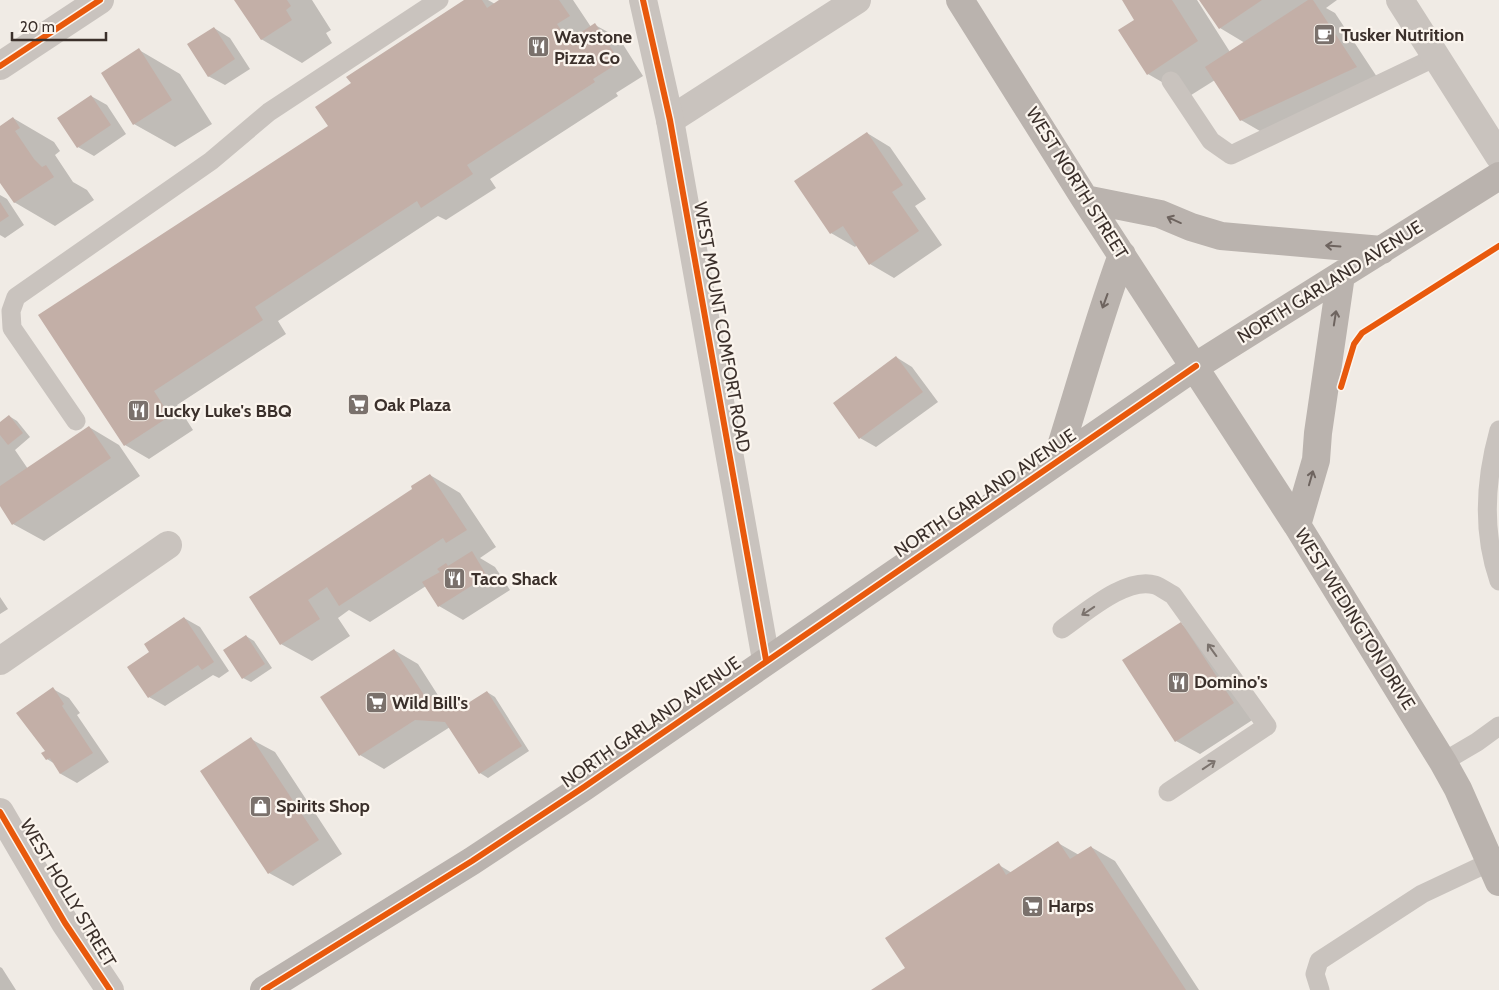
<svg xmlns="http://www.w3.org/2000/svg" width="1499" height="990" font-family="Cabin,sans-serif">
	<rect width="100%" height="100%" fill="#f0ebe5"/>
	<!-- shadow -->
	<path fill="#0003" d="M236 0H312L331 30 326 33 332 43 302 63 261 39Z
		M466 0H488L495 4 500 0H573L591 27 595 25 619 38 643 76 616 93 618 96 490 179 496 188 446 220 438 216 278 321 286 334 177 405 193 430 149 459 125 445 40 316 330 126 353 84Z
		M1123 0H1197L1230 52 1245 43 1220 28 1201 0H1337L1326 8 1335 13 1379 80 1265 134 1241 120 1215 80 1188 97 1148 74 1136 20Z
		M214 28 230 38 250 69 225 85 208 76Z
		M139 50 180 74 212 124 175 147 134 124Z
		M91 96 107 105 126 134 94 156 78 147Z
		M13 118 54 142 60 151 55 155 73 182 87 190 94 200 55 226 14 202 0 181V127Z
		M867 133 890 147 926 199 915 206 942 245 894 278 870 264 857 245 855 247 831 233Z
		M0 195 7 199 24 225 5 238 0 235Z
		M896 357 912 367 938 402 876 447 860 438Z
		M9 416 17 421 30 437 15 450 28 469 89 427 119 445 140 476 44 541 13 524 0 504V424Z
		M430 475 460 493 496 547 480 558 495 567 510 590 463 620 439 606 426 586 370 622 349 610 338 618 350 636 312 661 281 644 251 597 414 490Z
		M0 597 8 609 0 614Z
		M184 618 200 627 229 671 219 678 213 675 165 706 149 697 151 652Z
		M1181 624 1205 637 1257 717 1200 754 1176 741Z
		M246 636 254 641 272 668 251 682 243 678Z
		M394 650 418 664 441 700 468 705 487 692 495 697 529 751 488 778 480 773 450 727 384 769 360 755Z
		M53 689 69 698 80 713 77 715 109 762 77 783 61 774 55 764 47 759Z
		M251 739 275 752 342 854 293 886 269 873Z
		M1058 843 1079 855 1091 847 1115 861 1199 990H873L907 968 999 865 1012 873Z
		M0 967 2 968 16 990H0Z"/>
	<!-- building -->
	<path fill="#c3afa7" d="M234 0H287L291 6 286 10 292 20 261 40Z
		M464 0H482L487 8 499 0H559L570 16 557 24 568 41 595 23 620 62 593 79 595 82 467 165 473 174 421 208 417 201 255 307 263 320 154 391 170 416 124 446 38 315 328 126 315 107 351 83 346 77Z
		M1122 0H1172L1198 41 1147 75 1118 30 1134 20Z
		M1199 0H1262L1219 29Z
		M1308 0H1313L1357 67 1240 121 1205 67Z
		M214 27 235 59 208 77 187 44Z
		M139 48 172 100 133 125 101 73Z
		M91 95 111 125 77 148 57 118Z
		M13 117 20 128 15 131 34 159 42 167 46 165 54 177 14 203 0 183V126Z
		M867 132 903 185 892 192 919 231 869 265 843 226 830 234 794 181Z
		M0 202 9 216 0 222Z
		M896 356 923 392 859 439 833 403Z
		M9 415 23 433 8 445 0 435V422Z
		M89 426 111 458 12 525 0 506V486Z
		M430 474 467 530 446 543 443 538 339 606 327 587 308 600 320 619 280 645 249 597 412 489 411 486Z
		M472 551 487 576 438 607 422 582 440 572 437 569 446 563 448 566Z
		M184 617 214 662 202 670 198 665 148 698 127 667 149 652 144 644Z
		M1181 622 1234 703 1175 742 1122 660Z
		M246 635 265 664 242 679 223 650Z
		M394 649 424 695 468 703 487 691 522 746 479 774 445 722 415 720 359 756 320 697Z
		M53 687 64 704 62 706 93 753 60 774 50 758 46 760 41 753 45 751 16 713Z
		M251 737 319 840 268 874 200 771Z
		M1058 841 1070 859 1091 846 1186 990H871L905 968 885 938 999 863 1006 875Z"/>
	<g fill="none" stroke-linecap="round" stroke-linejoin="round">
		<!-- service -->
		<path stroke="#c9c3be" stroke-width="19" d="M1171 81 1211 141 1231 155 1436 57
			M76 421 12 328 11 311 16 297 211 161 269 112 439 0
			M1499 430C1485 480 1482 532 1499 581
			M1062 629C1084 614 1126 576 1155 585 1161 587 1167 592 1173 595L1267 726 1168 792
			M1443 762 1477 742 1499 726
			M1320 990 1315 974 1319 961 1422 894 1490 862"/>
		<!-- minor -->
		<path stroke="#c9c3be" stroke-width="28" d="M1400 0 1499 156
			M0 66 100 0
			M670 120 857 0
			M0 661 168 545
			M0 812 65 923 110 990"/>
		<!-- tertiary -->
		<path stroke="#c9c3be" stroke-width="28" d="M643 0 670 120 766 660"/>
		<!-- secondary -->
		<path stroke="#bab3ae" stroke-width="28" d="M960 0 1085 199 1297 525 1443 762 1458 789 1499 882
			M1085 199 1160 214 1191 227 1221 236 1382 250
			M1056 462C1078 393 1097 323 1122 255
			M1297 525 1316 460 1318 433 1341 275
			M264 990 472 861 584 787 1196 366 1499 176"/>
		<defs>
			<path id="cycleway" d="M643 0 670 120 766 660
				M0 66 100 0
				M1341 387 1354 344 1362 333 1499 246
				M0 812 65 923 110 990
				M264 990 472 861 584 787 1196 366"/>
		</defs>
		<!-- cycleway casing -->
		<use href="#cycleway" stroke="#fbf5ee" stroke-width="9"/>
		<!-- cycleway -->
		<use href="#cycleway" stroke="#e8590c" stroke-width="6"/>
	</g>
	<!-- one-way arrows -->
	<defs><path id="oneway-shaft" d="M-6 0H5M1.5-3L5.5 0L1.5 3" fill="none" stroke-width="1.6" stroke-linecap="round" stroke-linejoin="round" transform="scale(1.25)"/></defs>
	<g stroke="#6e645f">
		<use href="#oneway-shaft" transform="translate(1174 220) rotate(-156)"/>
		<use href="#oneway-shaft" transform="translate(1333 246) rotate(-176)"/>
		<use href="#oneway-shaft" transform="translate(1105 301) rotate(110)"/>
		<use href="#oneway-shaft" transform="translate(1335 318) rotate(-81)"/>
		<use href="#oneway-shaft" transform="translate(1311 478) rotate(-74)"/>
	</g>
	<g stroke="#7b726d">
		<use href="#oneway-shaft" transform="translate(1088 611) rotate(146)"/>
		<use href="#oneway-shaft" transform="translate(1212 650) rotate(-126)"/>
		<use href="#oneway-shaft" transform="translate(1209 765) rotate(-34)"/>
	</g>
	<!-- icons -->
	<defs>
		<symbol id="cafe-square" viewBox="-11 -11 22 22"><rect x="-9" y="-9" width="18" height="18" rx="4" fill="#7a716c" stroke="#fbf5ee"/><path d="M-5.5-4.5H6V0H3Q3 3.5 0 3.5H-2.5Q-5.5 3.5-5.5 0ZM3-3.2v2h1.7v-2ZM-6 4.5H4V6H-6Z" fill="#fff"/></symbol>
		<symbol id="restaurant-square" viewBox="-11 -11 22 22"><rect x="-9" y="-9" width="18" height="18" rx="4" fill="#7a716c" stroke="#fbf5ee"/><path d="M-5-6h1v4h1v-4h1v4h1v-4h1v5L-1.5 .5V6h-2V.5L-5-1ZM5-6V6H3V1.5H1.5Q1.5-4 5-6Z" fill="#fff"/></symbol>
		<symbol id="supermarket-square" viewBox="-11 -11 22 22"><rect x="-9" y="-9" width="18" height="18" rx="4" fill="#7a716c" stroke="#fbf5ee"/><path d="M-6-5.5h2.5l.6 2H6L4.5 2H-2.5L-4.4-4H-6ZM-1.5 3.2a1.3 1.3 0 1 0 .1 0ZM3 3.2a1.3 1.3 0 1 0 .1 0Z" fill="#fff"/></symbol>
		<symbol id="shop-square" viewBox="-11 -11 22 22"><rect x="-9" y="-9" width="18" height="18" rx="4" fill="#7a716c" stroke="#fbf5ee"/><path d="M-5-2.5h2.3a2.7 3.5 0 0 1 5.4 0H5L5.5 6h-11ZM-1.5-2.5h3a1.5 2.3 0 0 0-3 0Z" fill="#fff"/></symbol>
	</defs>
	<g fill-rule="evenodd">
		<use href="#cafe-square" x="1312" y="22" width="25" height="25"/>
		<use href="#restaurant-square" x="526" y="34" width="25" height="25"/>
		<use href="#supermarket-square" x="346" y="392" width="25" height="25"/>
		<use href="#restaurant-square" x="126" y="398" width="25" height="25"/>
		<use href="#restaurant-square" x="442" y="566" width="25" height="25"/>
		<use href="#restaurant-square" x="1166" y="670" width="25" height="25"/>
		<use href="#supermarket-square" x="364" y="690" width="25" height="25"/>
		<use href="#shop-square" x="248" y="794" width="25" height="25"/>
		<use href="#supermarket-square" x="1020" y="894" width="25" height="25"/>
	</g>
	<g text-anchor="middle" stroke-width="4.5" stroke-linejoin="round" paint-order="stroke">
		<!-- poi labels -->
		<g font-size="18" font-weight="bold" fill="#3b302b" stroke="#fbf5ee" text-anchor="start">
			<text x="1341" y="41">Tusker Nutrition</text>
			<text x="554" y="43">Waystone<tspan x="554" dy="21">Pizza Co</tspan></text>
			<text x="374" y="411">Oak Plaza</text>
			<text x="155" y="417">Lucky Luke's BBQ</text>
			<text x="471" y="585">Taco Shack</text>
			<text x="1194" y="688">Domino's</text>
			<text x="392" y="709">Wild Bill's</text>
			<text x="276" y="812">Spirits Shop</text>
			<text x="1048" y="912">Harps</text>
		</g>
		<!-- street labels -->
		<g font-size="18" fill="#3b302b" stroke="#fbf5ee">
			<text transform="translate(1077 183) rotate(58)" y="6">WEST NORTH STREET</text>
			<text transform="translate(1330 282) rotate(-32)" y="6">NORTH GARLAND AVENUE</text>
			<text transform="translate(722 327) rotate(80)" y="6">WEST MOUNT COMFORT ROAD</text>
			<text transform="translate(985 493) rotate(-34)" y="6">NORTH GARLAND AVENUE</text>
			<text transform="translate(1355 619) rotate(58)" y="6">WEST WEDINGTON DRIVE</text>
			<text transform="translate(651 722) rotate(-35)" y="6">NORTH GARLAND AVENUE</text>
			<text transform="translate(68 893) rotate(59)" y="6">WEST HOLLY STREET</text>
		</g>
	</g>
	<!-- scale -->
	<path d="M12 32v8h94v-8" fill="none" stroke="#3b302b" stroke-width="2.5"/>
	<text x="20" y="32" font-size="15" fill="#3b302b" stroke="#fbf5ee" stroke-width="4" paint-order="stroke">20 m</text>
</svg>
